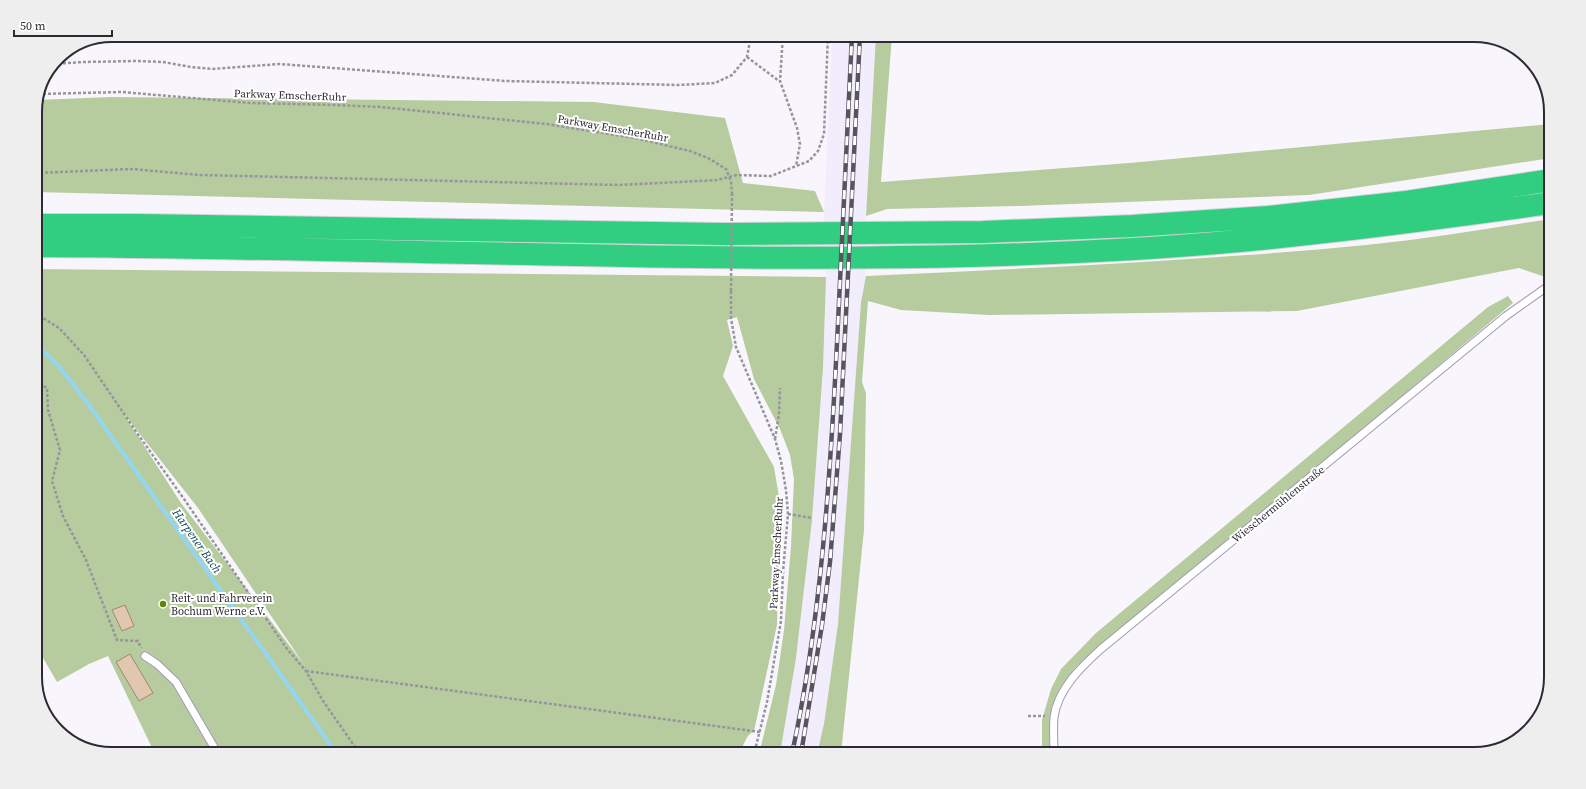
<svg xmlns="http://www.w3.org/2000/svg" width="1586" height="789" font-family="'Source Serif 4',serif">
	<rect width="100%" height="100%" fill="#f8f6fc"/>
	<!-- built -->
	<path fill="#f2edfd" d="M832 35H876L867 196 866 276 861 302 838 624 824 724 817 754H780L796 658 812 520 823 380 826 277 824 212Z"/>
	<!-- green -->
	<path fill="#b7cc9e" fill-rule="evenodd" d="M876 35H892L881 182 1129 163 1551 124V158L1309 195 1020 206 887 209 866 216Z
		M111 97 594 102 725 118 743 183 815 191 824 212 35 192V108L37 100Z
		M1551 219V279L1519 268 1297 311 989 315 901 310 868 301 862 382 866 393 864 530 841 754H817L824 724 838 624 861 302 866 276C1033 268 1200 261 1366 245 1428 239 1490 228 1551 219Z
		M35 269 826 277 823 369 812 520 796 658 780 754H759L776 685 784 630 791 546 794 479 790 455 780 429 754 379 737 317 727 320 733 346 723 376 774 467 780 503 777 625 754 731C742 738 748 746 734 754H155L108 656 89 664 57 682 35 644ZM121 410 198 508 305 666 181 503Z
		M1508 296 1513 303 1369 424 1130 623 1093 651 1075 668 1060 690 1050 721 1051 754H1042V720L1051 689 1061 669 1096 633 1488 307Z"/>
	<g fill="none" stroke-linecap="round" stroke-linejoin="round">
		<!-- stream -->
		<path stroke="#92d6f1" stroke-width="4" d="M35 346C56 358 71 383 86 401L337 754"/>
	</g>
	<!-- building -->
	<path fill="#e2c7af" stroke="#a08670" d="M125 605 134 626 122 631 112 610Z
		M130 654 153 693 139 701 116 662Z"/>
	<g fill="none" stroke-linecap="round" stroke-linejoin="round">
		<defs>
			<path id="service" d="M145 656 157 664 176 682 218 754
				M1054 754C1054 742 1053 729 1054 717 1058 689 1081 667 1101 649L1506 316 1551 284"/>
			<path id="motorway" d="M35 225H136L721 234 983 232 1132 226 1268 217 1406 202 1551 180
				M35 246C216 247 396 252 577 255 763 259 948 260 1134 249 1274 241 1412 222 1551 203"/>
		</defs>
		<!-- service casing -->
		<use href="#service" stroke="#a399b8" stroke-width="9"/>
		<!-- motorway casing -->
		<use href="#motorway" stroke="#d5d4d7" stroke-width="24"/>
		<!-- path -->
		<path stroke="#96949c" stroke-width="2.5" stroke-dasharray="3 2" stroke-linecap="butt" d="M716 35 725 42
			M783 35 780 81 797 128 800 144 796 166
			M747 57 779 81
			M53 64 83 62 137 61 163 62 191 67 212 69 279 64 506 81 679 85 715 83 732 75 747 57 751 35
			M38 94 122 92 250 103 334 105 381 107 546 124 635 138 690 151 708 158 726 169 731 181 732 194
			M35 173 131 169 200 175 620 185 717 180 737 175 771 176 809 161 818 151 824 134 828 35
			M731 291V318L736 347 775 439 781 461 786 490 788 514 783 572 781 621 767 702 754 754
			M35 313 59 328 84 355 137 433 184 499 287 649 306 671 323 701 360 754
			M35 381 47 388 48 410 60 450 52 481 63 516 86 560 117 640 138 641 141 648
			M775 439 779 414 780 388
			M788 514 812 518
			M306 671 760 732
			M1028 716H1045"/>
		<!-- service -->
		<use href="#service" stroke="#fff" stroke-width="7"/>
		<!-- motorway -->
		<use href="#motorway" stroke="#31ce81" stroke-width="22"/>
		<defs>
			<path id="rail" d="M792 754C821 619 830 481 837 343 842 240 847 138 852 35
				M801 754 822 625 830 562 840 434 860 35"/>
		</defs>
		<!-- rail casing -->
		<use href="#rail" stroke="#58545f" stroke-width="4.5"/>
		<!-- rail -->
		<use href="#rail" stroke="#fff" stroke-width="3" stroke-dasharray="9" stroke-linecap="butt"/>
		<!-- path-bridge -->
		<path stroke="#96949c" stroke-width="2.5" stroke-dasharray="3 2" stroke-linecap="butt" d="M731 291 732 194"/>
	</g>
	<!-- markers -->
	<circle fill="#628400" stroke="#fff" stroke-width="1.5" cx="163" cy="604" r="4"/>
	<g text-anchor="middle" stroke-width="4" stroke-linejoin="round" paint-order="stroke">
		<!-- street labels -->
		<g font-size="11" fill="#2d2935" stroke="#fff">
			<text transform="translate(290 95) rotate(2)" y="4">Parkway EmscherRuhr</text>
			<text transform="translate(613 128) rotate(10)" y="4">Parkway EmscherRuhr</text>
			<text transform="translate(1278 504) rotate(-39)" y="4">Wieschermühlenstraße</text>
			<text transform="translate(776 553) rotate(-87)" y="4">Parkway EmscherRuhr</text>
		</g>
		<!-- poi labels -->
		<g font-size="11" fill="#2d2935" stroke="#fff" text-anchor="start">
			<text x="171" y="602">Reit- und Fahrverein<tspan x="171" dy="13">Bochum Werne e.V.</tspan></text>
		</g>
		<!-- water labels -->
		<g font-size="12" font-style="italic" fill="#0c475a" stroke="#fff">
			<text transform="translate(197 541) rotate(55)" y="4">Harpener Bach</text>
		</g>
	</g>
	<!-- crop -->
	<path d="M0 0H1586V789H0ZM112 42H1474A70 70 0 0 1 1544 112V677A70 70 0 0 1 1474 747H112A70 70 0 0 1 42 677V112A70 70 0 0 1 112 42Z" fill="#eeeeef" fill-rule="evenodd"/>
	<path fill="none" stroke="#2d2935" stroke-width="2" d="M112 42H1474A70 70 0 0 1 1544 112V677A70 70 0 0 1 1474 747H112A70 70 0 0 1 42 677V112A70 70 0 0 1 112 42Z"/>
	<!-- scale -->
	<path d="M14 30v6h98v-6" fill="none" stroke="#2d2935" stroke-width="2"/>
	<text x="20" y="30" font-size="12" fill="#2d2935" stroke="#ffffff" stroke-width="3" paint-order="stroke">50 m</text>
</svg>
